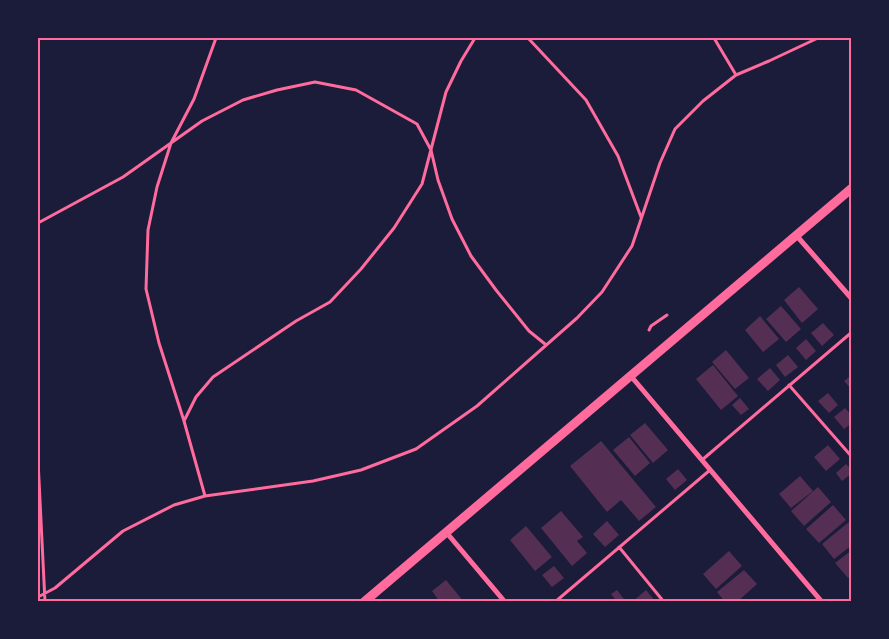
<svg xmlns="http://www.w3.org/2000/svg" width="889" height="639" font-family="Roboto,sans-serif">
	<rect width="100%" height="100%" fill="#1b1b3a"/>
	<!-- building -->
	<path fill="#542f53" d="M799 287 818 309 802 323 784 300Z
		M781 306 801 329 786 342 766 319Z
		M760 316 779 339 763 352 745 330Z
		M823 323 834 335 822 346 811 333Z
		M806 339 816 351 806 360 796 348Z
		M726 350 749 378 735 389 712 362Z
		M788 355 798 367 785 377 776 365Z
		M713 365 738 396 721 410 696 379Z
		M770 368 780 380 768 391 757 379Z
		M852 375V390L844 381Z
		M828 393 838 405 829 413 818 401Z
		M740 398 749 409 741 415 732 405Z
		M845 408 852 416V423L844 429 834 417Z
		M645 423 668 450 653 463 630 435Z
		M629 437 650 463 635 476 613 450Z
		M601 441 656 507 639 521 621 500 607 512 570 466Z
		M828 445 840 459 826 471 814 457Z
		M846 464 852 470V473L842 481 836 473Z
		M678 469 687 480 675 490 666 479Z
		M800 476 813 491 791 508 779 494Z
		M818 487 831 502 804 526 791 511Z
		M833 505 846 520 819 543 806 529Z
		M561 511 583 537 577 541 587 553 572 566 541 528Z
		M607 521 619 535 605 547 593 534Z
		M850 521 852 545 834 559 822 544Z
		M526 526 552 557 535 571 510 540Z
		M852 550V575L848 578 835 563Z
		M729 551 742 566 716 589 703 574Z
		M554 566 564 578 552 587 542 575Z
		M744 570 757 584 737 602H725L717 592Z
		M446 580 464 602H440L432 591Z
		M617 590 624 599 621 602H617L611 594Z
		M646 590 656 602H632Z"/>
	<g fill="none" stroke-linecap="round" stroke-linejoin="round">
		<!-- path -->
		<path stroke="#ff6b9d" stroke-width="3" d="M649 330 651 326 667 315"/>
		<!-- service -->
		<path stroke="#ff6b9d" stroke-width="3" d="M528 38 586 100 618 156 641 217
			M714 38 736 75
			M38 223 123 177 171 143 194 99 216 38
			M789 385 852 457
			M184 421 196 397 213 377 296 321 330 302 361 269 394 228 422 184 446 92 461 61 475 38
			M38 460 45 602
			M702 460 852 332
			M205 496 184 421 159 343 146 289 148 230 157 187 171 143 202 121 243 100 277 90 315 82 356 90 417 124 431 150 438 180 452 219 471 256 496 290 529 331 545 344
			M619 547 664 602
			M38 597 55 588 123 531 174 505 205 496 313 481 361 470 416 449 477 406 577 318 602 292 632 246 660 163 675 129 703 101 736 75 769 61 818 38
			M555 602 710 470"/>
		<!-- minor -->
		<path stroke="#ff6b9d" stroke-width="5" d="M796 235 852 299
			M630 375 822 602
			M446 532 505 602"/>
		<!-- tertiary -->
		<path stroke="#ff6b9d" stroke-width="9" d="M364 602 852 188"/>
	</g>
	<!-- border -->
	<rect width="889" height="639" fill="none" stroke="#1b1b3a" stroke-width="78"/>
	<rect x="39" y="39" width="811" height="561" fill="none" stroke="#ff6b9d" stroke-width="2"/>
</svg>
